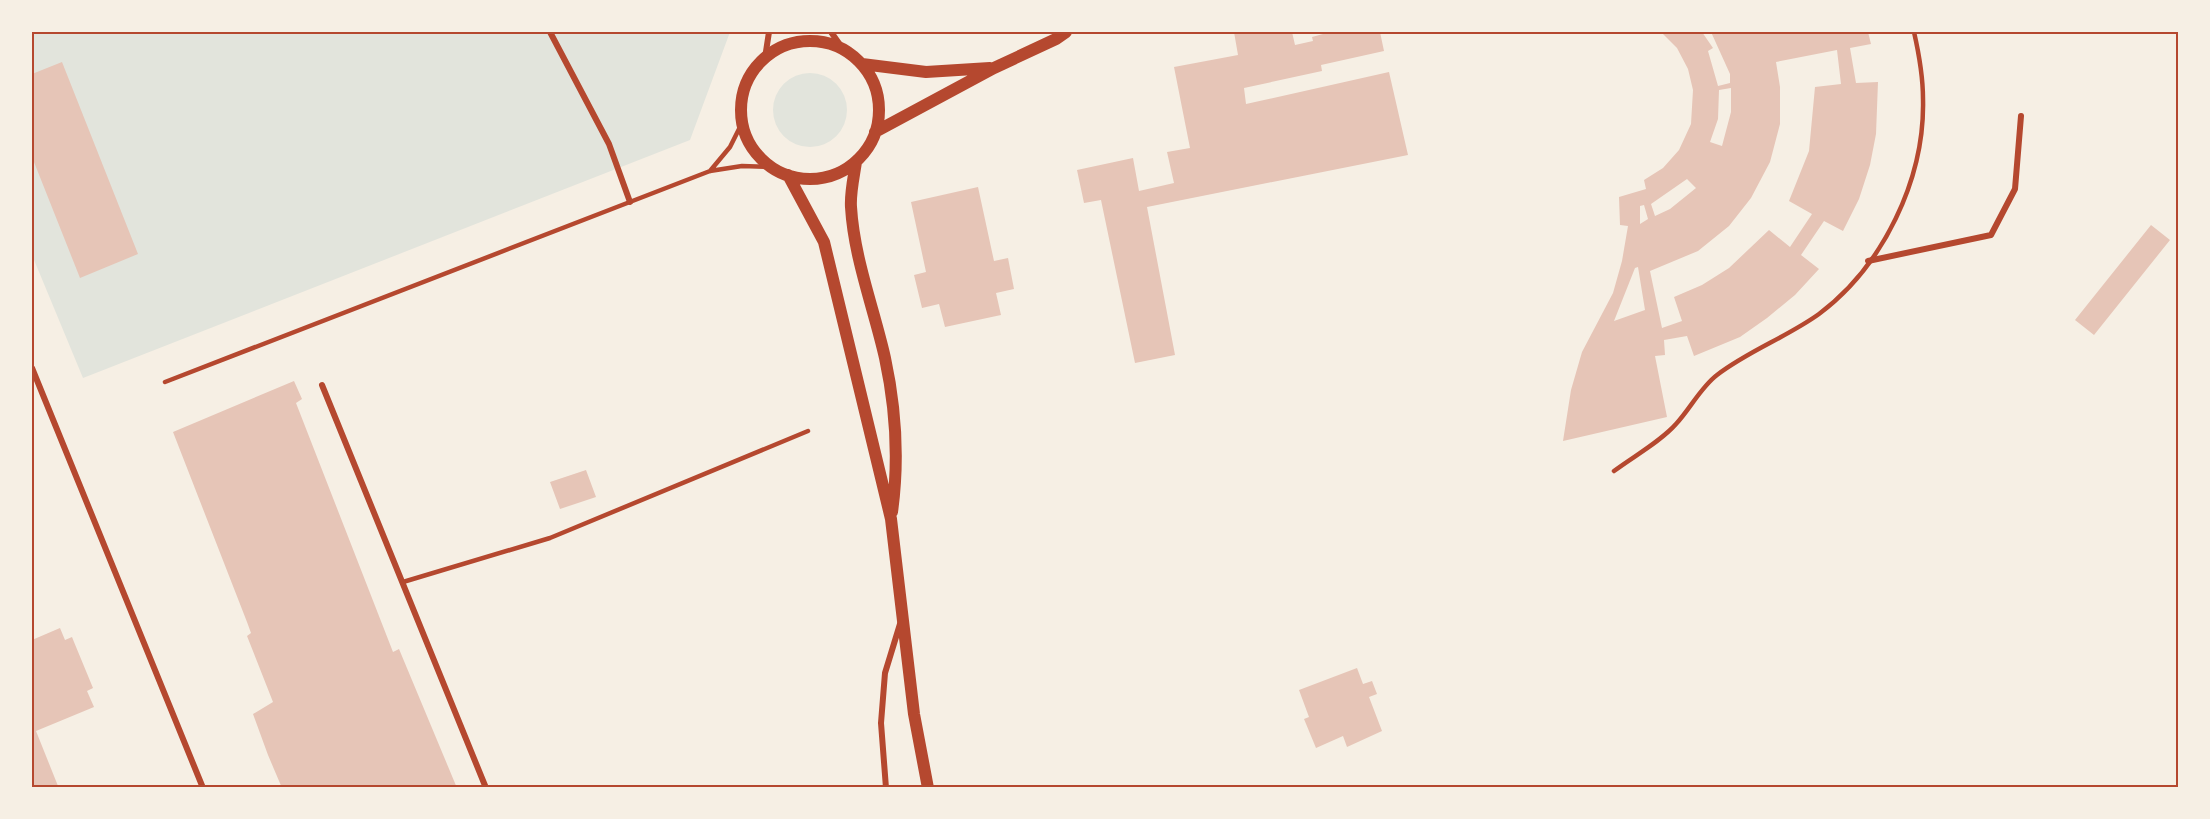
<svg xmlns="http://www.w3.org/2000/svg" width="2210" height="819" font-family="'Libre Baskerville',serif">
	<rect width="100%" height="100%" fill="#f6efe4"/>
	<!-- green -->
	<path fill="#e2e4dc" d="M32 32H730L690 140 83 378 32 255Z
		M773 110a37 37 0 1 1 74 0a37 37 0 1 1-74 0Z"/>
	<!-- building -->
	<path fill="#e6c5b7" fill-rule="evenodd" d="M1234 32H1292L1295 45 1313 41 1312 37 1323 34 1322 32H1380L1384 51 1321 65 1322 71 1244 88 1246 104 1389 72 1408 155 1147 207 1175 355 1135 363 1101 200 1084 203 1077 170 1133 158 1139 191 1174 183 1167 152 1190 148 1174 67 1238 55Z
		M1661 32H1694L1696 34 1702 32 1713 48 1708 51 1718 86 1730 83V74L1711 32H1868L1871 44 1850 48 1856 83 1878 82 1876 134 1870 165 1859 199 1843 231 1824 221 1801 255 1819 269 1795 295 1767 318 1740 337 1694 356 1687 336 1664 340 1665 355 1655 356 1667 417 1563 441 1571 390 1582 352 1613 293 1622 261 1628 226 1620 225 1619 197 1646 189 1644 180 1663 168 1679 150 1691 124 1693 90 1688 69 1677 48ZM1837 50 1841 84 1815 87 1809 151 1789 201 1812 214 1790 247 1769 230 1729 268 1702 285 1674 297 1682 321 1662 328 1650 271 1698 251 1729 226 1751 198 1770 162 1780 124V87L1776 62ZM1731 88V112L1722 146 1710 142 1718 119 1719 90ZM1687 179 1696 188 1670 209 1655 216 1651 204ZM1644 205 1648 219 1640 224V206ZM1638 267 1645 310 1614 321 1635 268Z
		M62 62 138 254 80 278 32 157V74Z
		M978 187 994 261 1008 258 1014 289 996 293 1001 315 945 327 939 304 922 308 914 275 926 272 911 202Z
		M2151 225 2170 240 2094 335 2075 320Z
		M294 381 302 399 296 403 393 652 399 649 457 788H282L268 755 253 714 273 702 247 636 251 633 247 622 173 432Z
		M586 470 596 497 560 509 550 482Z
		M60 628 65 640 72 637 74 642 93 688 87 691 94 707 36 731 58 786 32 788V640Z
		M1357 668 1363 684 1372 681 1377 694 1369 697 1382 731 1347 747 1343 736 1316 748 1304 719 1309 717 1299 690Z"/>
	<g fill="none" stroke-linecap="round" stroke-linejoin="round">
		<!-- service -->
		<path stroke="#b5482f" stroke-width="4.5" d="M710 171 730 147 742 123
			M165 382 710 171 742 166 772 167
			M1614 471C1634 456 1660 442 1676 424 1690 409 1701 387 1717 375 1748 351 1787 337 1819 314 1883 266 1925 179 1923 99 1923 76 1919 54 1914 32
			M403 582 550 538 808 431"/>
		<!-- minor -->
		<path stroke="#b5482f" stroke-width="6" d="M550 32 609 144 630 202
			M831 32 843 49
			M765 58 769 32
			M1868 261 1991 235 2015 189 2021 116
			M32 368 203 788
			M322 385 486 788
			M886 788 881 723 885 673 900 624"/>
		<!-- secondary -->
		<path stroke="#b5482f" stroke-width="12" d="M741 110a69 69 0 1 1 138 0a69 69 0 1 1-138 0Z
			M862 64 926 72 990 68
			M875 132 994 68 1056 39 1066 32
			M856 162C854 176 850 193 851 207 854 258 874 309 885 358 896 409 899 461 892 512
			M788 175 824 242 891 519 914 714 928 788"/>
	</g>
	<!-- border -->
	<rect width="2210" height="819" fill="none" stroke="#f6efe4" stroke-width="66"/>
	<rect x="33" y="33" width="2144" height="753" fill="none" stroke="#b5482f" stroke-width="2"/>
</svg>
